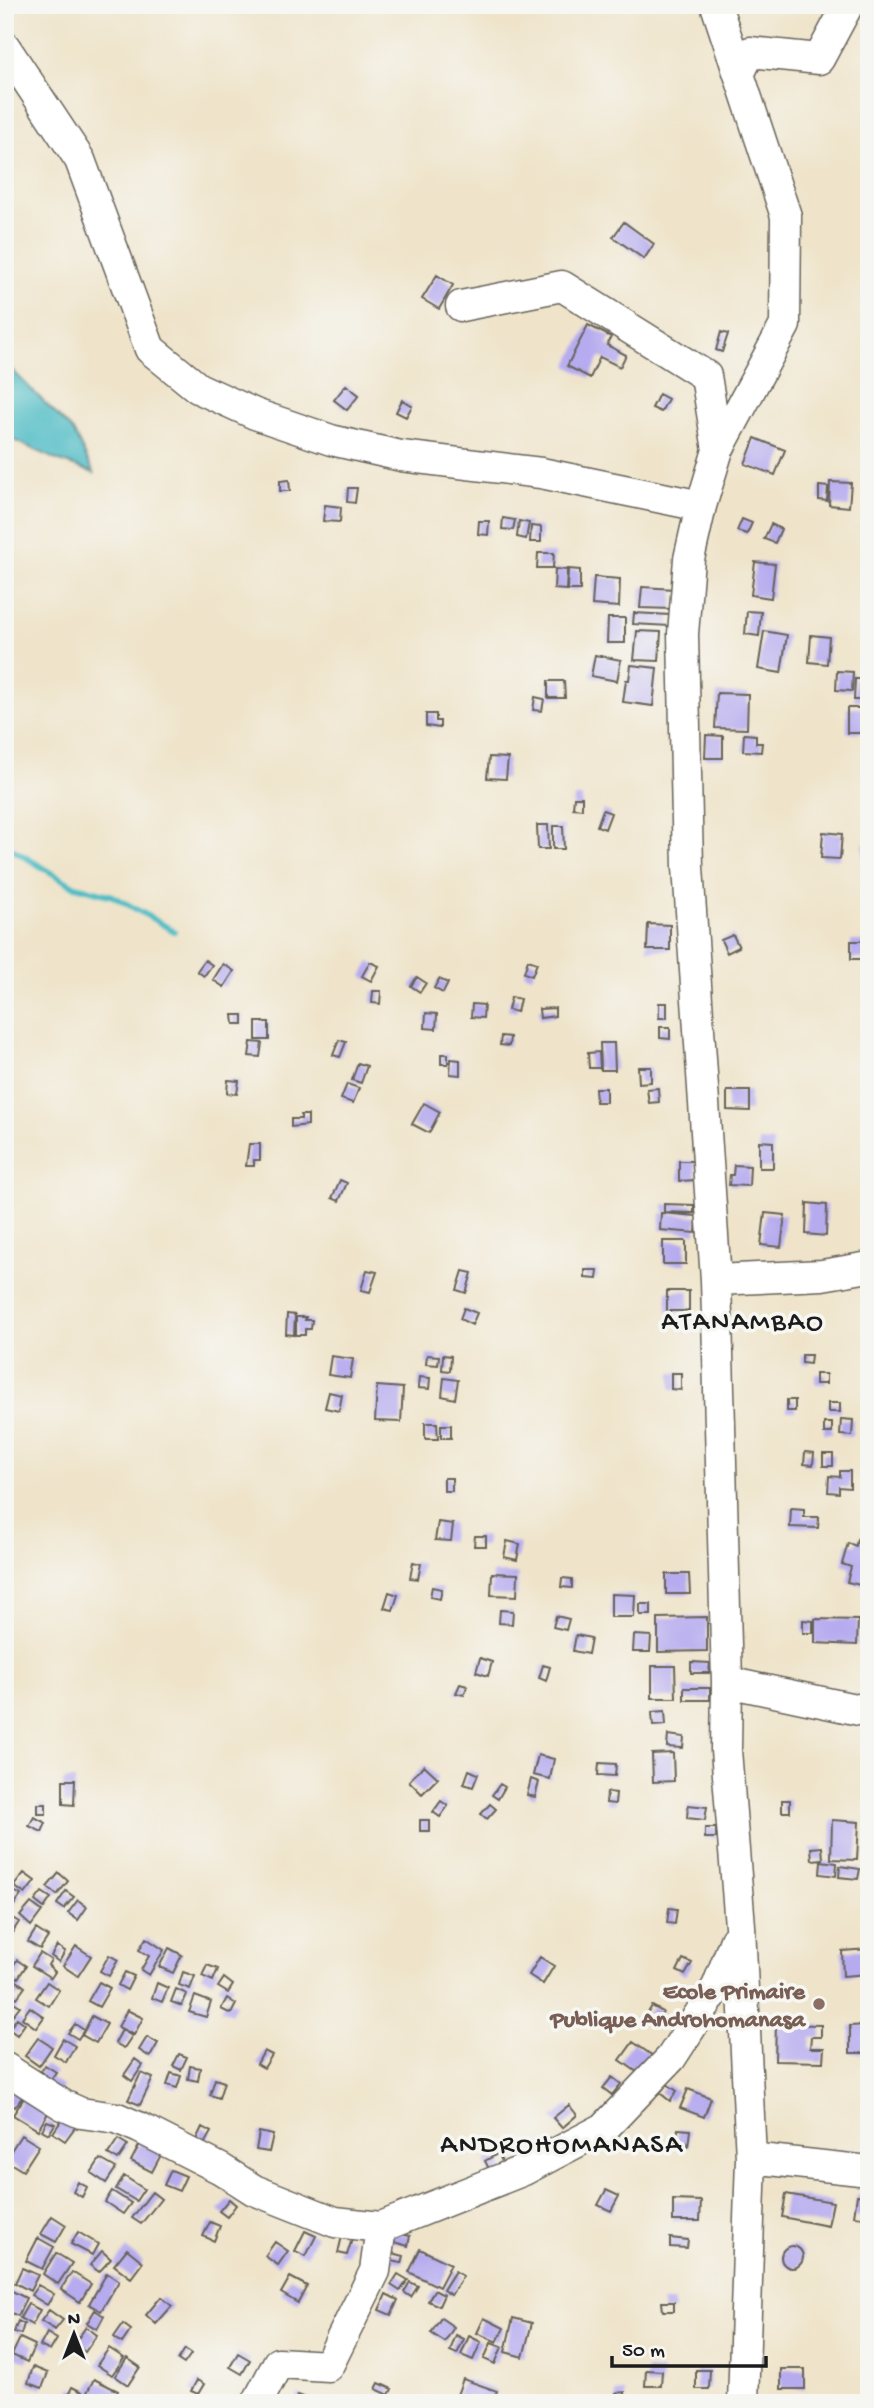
<svg xmlns="http://www.w3.org/2000/svg" width="874" height="2408" font-family="'Gochi Hand',sans-serif">
	<rect width="100%" height="100%" fill="#f6f6f2"/>
	<filter id="ink" filterUnits="userSpaceOnUse"><feTurbulence type="fractalNoise" baseFrequency=".0143" numOctaves="2"/><feDisplacementMap in="SourceGraphic" scale="14" xChannelSelector="R" yChannelSelector="G"/><feConvolveMatrix kernelMatrix="1 2 1 2 8 2 1 2 1" color-interpolation-filters="sRGB"/></filter>
	<filter id="wash" filterUnits="userSpaceOnUse"><feTurbulence type="fractalNoise" baseFrequency=".00686" numOctaves="4" result="noise"/><feDisplacementMap in="SourceGraphic" scale="28" xChannelSelector="R" yChannelSelector="G"/><feGaussianBlur stdDeviation="1.57" result="paint"/><feColorMatrix in="noise" values="0 0 0 0 0 0 0 0 0 0 0 0 0 0 0 0 0 1.4 0 .05"/><feComposite in="paint" operator="in"/></filter>
	<g filter="url(#wash)">
		<rect width="100%" height="100%" fill="#efe4ca"/>
		<!-- water -->
		<path fill="#4ebcc5" stroke="#356c70" stroke-width="2" d="M5 363 73 431 94 473 57 460 5 436Z"/>
		<g fill="none" stroke-linecap="round" stroke-linejoin="round">
			<!-- stream -->
			<path stroke="#4ebcc5" stroke-width="6" d="M5 845 72 885 113 896 174 931"/>
		</g>
		<g id="blocks">
			<!-- building -->
			<path fill="#b6abef" d="M624 222 654 244 644 259 613 237Z
				M437 275 453 285 439 309 422 299Z
				M588 325 611 337 607 345 626 355 620 367 600 357 590 378 567 366Z
				M721 332 728 334 722 352 716 350Z
				M346 385 359 395 347 410 334 400Z
				M659 394 668 399 661 412 652 408Z
				M402 400 412 406 406 417 396 412Z
				M755 438 785 450 775 475 745 464Z
				M289 480 290 491H280V481Z
				M830 482 851 483 849 507 829 505Z
				M819 486 828 487 827 501 819 500Z
				M348 488H357L355 503 347 502Z
				M325 505 341 507 340 522 323 521Z
				M503 518 515 520 513 530 502 529Z
				M742 519 752 523 747 534 737 531Z
				M479 521H489L488 535 478 534Z
				M519 521 529 523 526 539 517 537Z
				M771 524 781 529 775 543 764 539Z
				M531 526 541 527V542H530Z
				M538 553H554L553 568H537Z
				M755 562 775 564 771 598 751 595Z
				M555 569 567 570 566 590 554 589Z
				M568 569 580 570V590H567Z
				M594 577 620 579 619 607 592 605Z
				M642 587 674 589 673 609 640 608Z
				M747 611 761 612 759 636 745 634Z
				M634 613 670 615V626L633 624Z
				M608 618H625V643H607Z
				M637 631 661 632 659 661 634 660Z
				M764 631 787 635 781 673 758 669Z
				M811 635 829 637 827 664 809 662Z
				M595 655 621 660 617 681 591 676Z
				M631 665 657 668 653 706 623 702 626 680H629Z
				M837 671 853 672 852 691 836 690Z
				M855 679H866L865 700H854Z
				M548 681H564L565 698H548Z
				M717 693 748 694 747 729 715 728Z
				M535 697 544 699 542 711 533 710Z
				M847 708H866V733H847Z
				M426 714H436V721H440V728L426 726Z
				M744 734 756 735V743H762L761 752 743 751Z
				M706 735 723 736V758H705Z
				M489 757 508 758 506 779 487 778Z
				M574 797H582V809L573 808Z
				M603 810 611 813 605 829 597 826Z
				M537 825H548L549 849H538Z
				M553 826H563L564 849H553Z
				M823 832 842 834 840 859 821 858Z
				M869 843V863H864L863 844Z
				M862 866H869V878H862Z
				M648 924 670 925V950H647Z
				M733 935 739 947 727 953 721 940Z
				M851 941H866V959H851Z
				M205 960 212 965 204 976 197 971Z
				M528 960 537 963 532 976 524 973Z
				M370 962 379 966 371 981 362 976Z
				M223 964 234 971 224 987 213 980Z
				M417 977 426 983 420 992 411 986Z
				M439 979 448 983 443 993 434 988Z
				M373 991H381L380 1004 372 1003Z
				M511 997 520 999 517 1012 508 1010Z
				M659 1003H667V1018H659Z
				M472 1004 484 1005 483 1018 471 1017Z
				M555 1008V1016L540 1018 539 1009Z
				M426 1013 437 1014 436 1029 425 1028Z
				M233 1015H243V1024H234Z
				M256 1022H269V1040H256Z
				M660 1027H670V1039L660 1038Z
				M501 1036 510 1037 509 1046 500 1045Z
				M339 1040 346 1042 340 1057 333 1055Z
				M251 1042 262 1043 260 1057 249 1056Z
				M600 1043H614L615 1070H601Z
				M599 1052 600 1068H589L588 1053Z
				M441 1054H448V1064H441Z
				M451 1059 460 1060V1075L450 1074Z
				M358 1063 367 1066 361 1083 352 1080Z
				M638 1067H651V1082L639 1083Z
				M228 1080 239 1081 237 1094 227 1093Z
				M347 1084 359 1088 353 1103 341 1099Z
				M595 1088H606V1102H596Z
				M658 1088 659 1102 649 1103 647 1089Z
				M727 1091H750V1111L727 1110Z
				M424 1103 440 1112 429 1133 412 1124Z
				M301 1115H308V1125L291 1127V1119H301Z
				M759 1141 773 1142V1168H759Z
				M249 1144H260V1160H254V1166H246Z
				M679 1161H695L696 1180 679 1181Z
				M734 1165 750 1166 749 1186 729 1185 730 1175H733Z
				M340 1180 347 1183 339 1201 332 1198Z
				M807 1203 827 1205 826 1236 806 1234Z
				M664 1204 694 1205V1213L664 1212Z
				M661 1213 697 1216 696 1233 660 1230Z
				M765 1213 785 1215 781 1247 761 1245Z
				M663 1241H686V1264H663Z
				M367 1270 377 1272 370 1292 361 1290Z
				M585 1270H598L597 1279 585 1278Z
				M463 1271 472 1273 466 1293 457 1290Z
				M667 1291H689V1311H667Z
				M464 1308 477 1313 472 1325 460 1319Z
				M287 1314 295 1315 294 1335 286 1334Z
				M296 1317H306L305 1320H312L311 1329H305V1335H296Z
				M427 1355 439 1356 438 1365 426 1364Z
				M443 1355 451 1356 450 1371 442 1370Z
				M802 1355H811L810 1364 802 1363Z
				M331 1356 353 1359 350 1378 328 1375Z
				M671 1373H681V1390L671 1389Z
				M815 1374H826V1384H815Z
				M419 1377 430 1378 429 1389 418 1388Z
				M444 1378 458 1380 455 1399 442 1396Z
				M377 1386 403 1388 401 1422 375 1421Z
				M329 1392 342 1395 339 1411 325 1408Z
				M787 1400H795V1411H787Z
				M828 1403H840V1412H828Z
				M841 1419 853 1420 852 1436 840 1435Z
				M425 1423H437L438 1439H425Z
				M824 1423H832V1433H824Z
				M441 1425H451V1438H441Z
				M805 1452 814 1453 813 1465 804 1464Z
				M823 1454H833V1466H823Z
				M840 1471H850V1488L839 1487V1493L828 1492 829 1476 840 1477Z
				M444 1478H452V1491H444Z
				M791 1508 804 1509V1517H819L818 1528 790 1527Z
				M438 1522 453 1524 451 1541 435 1540Z
				M475 1536H486V1546H474Z
				M857 1539 869 1542V1587L847 1582 851 1567 842 1564 848 1543 856 1546Z
				M507 1541 520 1544 517 1560 504 1557Z
				M413 1562 421 1564 418 1579 410 1578Z
				M492 1573 518 1574 517 1596 491 1595Z
				M666 1574H689L690 1594H666Z
				M562 1578 572 1579V1588L561 1587Z
				M432 1587 442 1589 440 1599 430 1597Z
				M389 1592 398 1595 393 1610 384 1608Z
				M611 1594 635 1595 634 1617H611Z
				M640 1604H651V1615H640Z
				M500 1610 513 1611 512 1624 499 1623Z
				M556 1616 569 1619 566 1630 553 1627Z
				M707 1617V1651L658 1652V1618Z
				M815 1619 858 1620 857 1645 815 1643Z
				M803 1620 813 1621V1633H803Z
				M576 1635 591 1638 588 1654 573 1651Z
				M634 1635 651 1636 650 1652H633Z
				M480 1658 492 1662 488 1676 476 1672Z
				M691 1662 710 1663 709 1673H691Z
				M543 1665 550 1667 546 1681 539 1678Z
				M652 1666H675L676 1698H652Z
				M460 1684 467 1686 464 1695 456 1693Z
				M684 1688H710V1700H684Z
				M665 1711 666 1725 653 1726 652 1712Z
				M668 1735 684 1737 683 1748 667 1747Z
				M673 1753 674 1781 653 1782 652 1754Z
				M538 1755 554 1759 550 1779 533 1775Z
				M599 1763 616 1764 615 1776 598 1775Z
				M424 1765 438 1778 422 1794 409 1781Z
				M469 1770 478 1774 473 1787 464 1784Z
				M531 1779 539 1782 535 1797 527 1795Z
				M63 1780H75L74 1805 63 1804Z
				M500 1784 505 1787 498 1799 492 1795Z
				M607 1792 616 1793 615 1804 606 1803Z
				M782 1800H790V1812H782Z
				M441 1801 448 1806 440 1817 433 1812Z
				M38 1804H46V1814H38Z
				M490 1804 496 1809 487 1819 481 1814Z
				M688 1805 707 1807 705 1820 687 1818Z
				M34 1817 46 1823 42 1832 29 1826Z
				M420 1820H429V1831H420Z
				M832 1820 859 1822 857 1860 831 1859Z
				M705 1828H716V1838H705Z
				M822 1847 823 1859 812 1860 811 1848Z
				M821 1861 837 1863 836 1876 820 1874Z
				M840 1866 860 1869 858 1879 839 1877Z
				M24 1873 35 1881 25 1894 14 1886Z
				M59 1873 68 1881 57 1895 47 1887Z
				M12 1890 21 1895 12 1908 5 1901Z
				M66 1891 74 1897 64 1909 57 1904Z
				M42 1892 51 1898 44 1908 35 1901Z
				M78 1900 87 1907 78 1920 68 1913Z
				M31 1903 42 1911 31 1926 20 1916Z
				M669 1908 677 1909 675 1924 667 1923Z
				M6 1914 19 1922 10 1936 5 1933Z
				M36 1929 48 1937 40 1949 28 1942Z
				M146 1938 164 1950 149 1975 141 1970 149 1956 139 1950Z
				M57 1946 65 1951 59 1962 51 1956Z
				M76 1946 91 1956 78 1976 63 1966Z
				M169 1948 182 1955 173 1973 159 1967Z
				M869 1949V1974L843 1976 842 1951Z
				M40 1953 51 1960 48 1965 55 1972 51 1978 32 1966Z
				M109 1955 118 1960 109 1976 100 1971Z
				M540 1957 554 1966 543 1984 529 1975Z
				M683 1959 692 1963 685 1975 677 1971Z
				M17 1960 26 1966 18 1978 9 1972Z
				M207 1965 218 1969 213 1981 202 1976Z
				M5 1972 25 1987 17 1998 5 1990Z
				M125 1972 134 1976 127 1990 118 1985Z
				M183 1972 195 1976 190 1989 179 1985Z
				M224 1978 233 1985 228 1993 218 1987Z
				M47 1982 59 1990 49 2006 36 1998Z
				M99 1982 110 1988 99 2007 88 2001Z
				M157 1983 168 1988 162 2002 152 1998Z
				M176 1989 187 1994 182 2006 171 2002Z
				M195 1996 211 2002 206 2017 189 2012Z
				M227 1998 236 2004 231 2014 221 2009Z
				M12 2001 20 2006 12 2016 5 2011Z
				M652 2006 663 2012 654 2027 643 2021Z
				M30 2007 44 2017 36 2028 22 2018Z
				M127 2010 143 2018 134 2035 118 2027Z
				M92 2016 107 2024 96 2043 82 2035Z
				M17 2018 25 2024 17 2035 9 2029Z
				M75 2024 84 2030 78 2039 68 2033Z
				M776 2024 821 2025V2037H811L810 2048H824L823 2062 775 2061Z
				M869 2025V2053H850V2026Z
				M122 2030 132 2036 124 2048 115 2043Z
				M147 2037 158 2043 150 2057 139 2050Z
				M38 2038 52 2047 39 2066 25 2056Z
				M63 2039 75 2046 66 2062 54 2055Z
				M633 2042 653 2056 640 2074 620 2060Z
				M264 2051 272 2055 264 2068 257 2064Z
				M179 2054 187 2057 181 2070 173 2066Z
				M135 2059 143 2065 132 2081 124 2075Z
				M45 2065 56 2072 51 2079 63 2087 58 2095 34 2081Z
				M190 2066 200 2068 198 2081 188 2079Z
				M141 2073 153 2078 140 2105 128 2100Z
				M171 2073 181 2076 177 2088 167 2085Z
				M612 2077 621 2084 612 2095 603 2088Z
				M215 2079 224 2082 219 2098 210 2095Z
				M667 2084 677 2091 670 2101 660 2093Z
				M13 2089 23 2096 15 2107 6 2101Z
				M688 2089 711 2098 704 2117 680 2108Z
				M27 2093 51 2108 38 2130 13 2115Z
				M569 2105 577 2115 562 2128 553 2118Z
				M63 2118 76 2126 65 2141 53 2133Z
				M47 2121 55 2124 49 2134 42 2130Z
				M202 2127 211 2132 203 2146 195 2142Z
				M678 2129 690 2130 688 2147 676 2146Z
				M259 2132 273 2135 269 2152 256 2150Z
				M21 2135 39 2146 23 2171 5 2160Z
				M118 2139 128 2145 118 2160 108 2154Z
				M142 2140 163 2151 152 2172 131 2161Z
				M499 2153 504 2169 492 2175 485 2161Z
				M100 2159 116 2168 106 2183 91 2173Z
				M171 2170 186 2176 179 2191 164 2185Z
				M124 2176 144 2189 136 2201 116 2189Z
				M78 2182 87 2187 82 2197 73 2192Z
				M606 2190 619 2196 611 2211 598 2205Z
				M112 2191 131 2203 123 2214 105 2202Z
				M152 2192 161 2199 141 2224 132 2218Z
				M786 2194 833 2202 828 2226 782 2217Z
				M857 2195 869 2196V2218L854 2216Z
				M229 2199 236 2205 227 2217 219 2211Z
				M673 2200 701 2201 700 2221H673Z
				M52 2216 66 2225 56 2242 41 2234Z
				M210 2222 220 2226 214 2241 203 2236Z
				M305 2231 316 2236 306 2256 295 2251Z
				M78 2232 98 2244 92 2255 71 2244Z
				M392 2232 410 2236 408 2246 390 2241Z
				M342 2236 352 2239 347 2255 338 2253Z
				M38 2238 54 2247 42 2269 26 2261Z
				M670 2238 688 2240 687 2248 670 2247Z
				M275 2242 288 2251 278 2265 265 2256Z
				M781 2257a11 11 0 1 1 22 0a11 11 0 1 1-22 0Z
				M127 2249 143 2262 131 2278 114 2265Z
				M420 2249 451 2264 439 2287 409 2272Z
				M102 2251 111 2259 99 2272 90 2265Z
				M388 2252 404 2256 402 2263 386 2260Z
				M56 2253 72 2263 58 2284 43 2274Z
				M22 2268 38 2275 30 2291 15 2283Z
				M455 2271 463 2276 451 2295 443 2290Z
				M72 2272 91 2284 80 2302 61 2289Z
				M107 2273 119 2281 101 2311 89 2304Z
				M398 2274 408 2280 400 2291 391 2285Z
				M290 2277 307 2286 298 2303 281 2293Z
				M410 2282 418 2286 411 2297 404 2292Z
				M38 2285 54 2294 47 2305 31 2295Z
				M10 2290 26 2298 18 2316 5 2310V2299Z
				M434 2290 444 2295 439 2306 428 2301Z
				M386 2294 398 2300 391 2315 379 2310Z
				M161 2297 172 2306 156 2324 146 2315Z
				M662 2302H674V2311H663Z
				M28 2304 40 2310 32 2325 20 2318Z
				M49 2310 63 2320 55 2330 41 2321Z
				M95 2310 104 2316 97 2329 87 2323Z
				M441 2318 454 2327 445 2342 431 2333Z
				M484 2318 504 2328 497 2342 477 2333Z
				M513 2318 532 2323 523 2357 505 2352Z
				M18 2321 24 2324 21 2334 14 2332Z
				M123 2324 131 2330 122 2343 114 2337Z
				M86 2327 97 2335 85 2352 74 2344Z
				M47 2333 57 2339 50 2351 40 2346Z
				M456 2335 464 2339 457 2354 450 2351Z
				M469 2336 481 2342 473 2360 461 2355Z
				M20 2338 35 2345 27 2362 12 2355Z
				M491 2343 502 2347 495 2364 484 2359Z
				M109 2348 124 2358 112 2375 97 2365Z
				M185 2349 191 2354 184 2364 178 2360Z
				M238 2353 250 2360 242 2374 230 2367Z
				M127 2358 140 2367 128 2385 115 2376Z
				M33 2367 48 2373 42 2388 28 2383Z
				M781 2369H805V2389H781Z
				M646 2370 662 2371 661 2386H645Z
				M696 2370H710L709 2389H696Z
				M94 2379 118 2391 111 2403H93L84 2398Z
				M463 2379 497 2391 492 2403H454Z
				M197 2380 204 2384 198 2394 191 2391Z
				M379 2383 392 2389 389 2395 376 2389Z
				M72 2387 82 2392 77 2402 67 2397Z
				M625 2392V2403H616V2393Z
				M298 2395 311 2400 310 2403H295Z"/>
		</g>
	</g>
	<g filter="url(#ink)">
		<use href="#blocks" fill-opacity="0" stroke="#666259" stroke-width="2"/>
		<g fill="none" stroke-linecap="round" stroke-linejoin="round">
			<defs>
				<path id="minor" d="M5 47 80 160 150 349 198 388 255 414 331 440 401 456 541 473 701 506 689 559 683 634 688 867 716 1280 727 1682 726 1750 740 1926 751 2158 743 2403
					M739 74 750 52 819 59 848 5
					M461 306 562 286 706 376 718 450
					M701 506 718 450 785 325 786 216 716 5
					M716 1280 822 1275 869 1267
					M727 1682 869 1712
					M5 2068 63 2105 81 2113 117 2118 140 2128 221 2169 254 2190 335 2222 381 2227 524 2170 604 2128 671 2058 717 1987 735 1940
					M751 2158 869 2171
					M257 2403 278 2363 328 2366 375 2271 381 2227"/>
			</defs>
			<!-- minor casing -->
			<use href="#minor" stroke="#666259" stroke-width="33"/>
			<!-- minor -->
			<use href="#minor" stroke="#fff" stroke-width="30"/>
		</g>
	</g>
	<!-- markers -->
	<circle fill="#8d6e63" stroke="#f6f6f2" stroke-width="2.5" cx="819" cy="2004" r="7"/>
	<g text-anchor="middle" stroke-width="7" stroke-linejoin="round" paint-order="stroke">
		<!-- education labels -->
		<g font-size="24" font-weight="bold" fill="#785e54" stroke="#f6f6f2" text-anchor="end">
			<text x="805" y="1998">Ecole Primaire<tspan x="805" dy="28">Publique Androhomanasa</tspan></text>
		</g>
		<!-- quarter labels -->
		<g font-size="28" letter-spacing="2" fill="#1c1c1c" stroke="#f6f6f2">
			<text x="743" y="1329">ATANAMBAO</text>
			<text x="562" y="2152">ANDROHOMANASA</text>
		</g>
	</g>
	<!-- margin -->
	<rect width="874" height="2408" fill="none" stroke="#f6f6f2" stroke-width="28"/>
	<!-- north arrow -->
	<g transform="translate(74 2334)" stroke="#f6f6f2" stroke-width="5" paint-order="stroke">
	<path d="M0-5L12 26L0 18L-12 26Z" fill="#1c1c1c"/>
	<text y="-10" font-size="19" font-weight="bold" text-anchor="middle" fill="#1c1c1c">N</text>
	</g>
	<!-- scale -->
	<path d="M612 2356v10h154v-10" fill="none" stroke="#1c1c1c" stroke-width="3.5"/>
	<text x="622" y="2356" font-size="21" fill="#1c1c1c" stroke="#f6f6f2" stroke-width="5" paint-order="stroke">50 m</text>
</svg>
